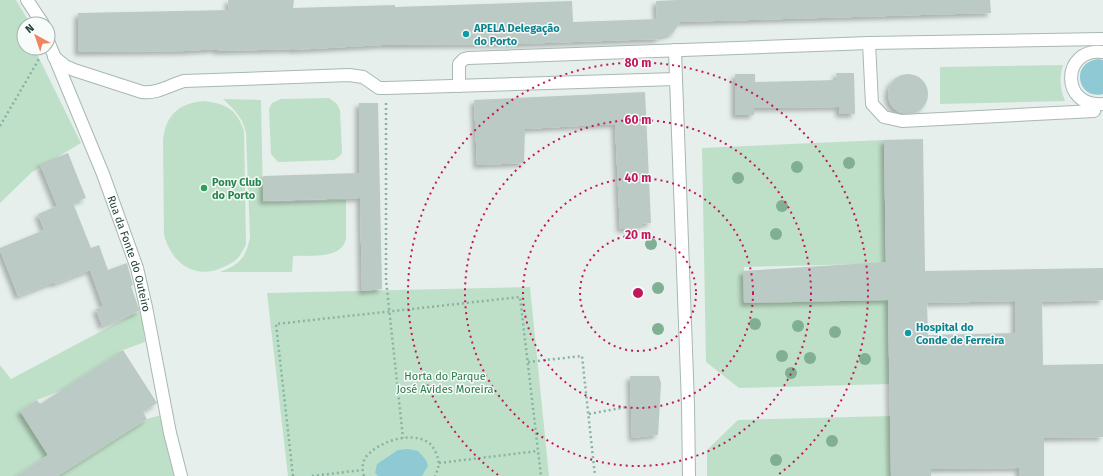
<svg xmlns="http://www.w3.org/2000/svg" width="1103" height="476" font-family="'Fira Sans',sans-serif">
	<defs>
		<filter id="shadow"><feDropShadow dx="-3.5" dy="3.5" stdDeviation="2" flood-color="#0004"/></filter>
	</defs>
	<rect width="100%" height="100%" fill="#e6efeb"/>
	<!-- green -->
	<path fill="#bfe0c8" d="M0 0H16L28 20 27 24H24V48H34L81 143 32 172 0 203Z
		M1063 65C1059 78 1060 88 1065 101L940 104V67Z
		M329 98 337 104 340 110 342 152 341 155 334 160 278 162 271 154 269 109 272 103 281 99Z
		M223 99 261 100 263 202 346 200V239C341 260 309 255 293 256L292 272H220C240 264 246 258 250 237L246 133C243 118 234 109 223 99Z
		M203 101C225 103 237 109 244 131L246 244C244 249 241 254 238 258 233 263 226 266 219 269 192 279 171 261 164 235L163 140C166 115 178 104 203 101Z
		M884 140 886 278 865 264 744 267V302L888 300 889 384 739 388 706 362 702 148Z
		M530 287 549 476H288L267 293Z
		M141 310 145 342 123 350 62 390 37 400 20 411 48 455 16 476H0V365L11 379Z
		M165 414 176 476H58L147 419Z
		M890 416 891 476H707V450L738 420Z"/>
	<!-- water -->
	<path fill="#8ec9d4" d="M1098 59 1103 60V94C1078 101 1069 63 1098 59Z
		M408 449 418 451 426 460 428 466 422 476H378L375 473 377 464 398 450Z"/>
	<!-- building -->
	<path fill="#bbcac4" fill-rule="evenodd" filter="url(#shadow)" d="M228 0H294L293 8 395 5V7L572 1 573 22 657 19 656 1 678 0H990L991 13 680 22 673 33 659 37V39L517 44 382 45 293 50V49L217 51V49L185 51 78 52V13L229 10Z
		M836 73H854L855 114H839V107L754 108V115H735V74H755V82L837 80Z
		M888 94a20 20 0 1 1 40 0a20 20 0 1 1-40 0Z
		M645 92 651 223 641 224 642 228 620 229 615 124 525 129 524 163 477 165 474 100Z
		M359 103H378L382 289 362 291 360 198 263 201V176L359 173Z
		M923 139 925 271 1103 268V300L1042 302 1043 365 1103 364V437L1044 438V476H1019V468L931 469V476H891L888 300 744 303 743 271 886 262 884 140ZM1015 301V333L928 335 927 303Z
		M68 153 86 198 73 203 91 248 99 245 108 270 127 263 133 285 131 286 139 309V311L102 326 96 309 103 306 90 270 54 284V282L18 296 0 250V248L44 230 38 214 57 206 40 164Z
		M123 350 157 403 143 412 147 419 58 476H16L48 455 20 411 37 400 40 404Z
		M630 376H659L661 383 658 435 632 438Z"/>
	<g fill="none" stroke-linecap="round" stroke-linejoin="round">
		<defs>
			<g id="minor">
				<path d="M27 0 43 24"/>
				<path id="s1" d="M48 41 103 174 137 268 146 307 170 433 181 476"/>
				<path d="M869 43 872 104 884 117 902 121 1094 111V105"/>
				<path d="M1103 52C1061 47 1060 108 1103 104"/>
				<path d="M54 57 65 66 74 70 142 92C157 94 170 85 184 81L349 75 363 77 379 88H386L676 79 675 50"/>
				<path d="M676 79 688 405 689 476"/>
				<path d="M459 86V64L464 59 468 58 869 43 1103 39"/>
			</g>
		</defs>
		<!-- minor casing -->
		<use href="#minor" stroke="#a8b8b2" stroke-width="14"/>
		<!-- path -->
		<path stroke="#86b3a5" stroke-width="2.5" stroke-dasharray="2 3" stroke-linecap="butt" d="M386 103V280L403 438
			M0 126 39 59
			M528 362 582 356 595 476
			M589 414 626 407
			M439 463 538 451
			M293 476 276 324 520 297 541 476
			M312 476 362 470
			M364 476C362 470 362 464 365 458 377 442 411 430 429 443 432 445 434 449 436 453 440 461 439 468 435 476"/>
		<!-- minor -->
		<use href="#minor" stroke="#fff" stroke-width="12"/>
	</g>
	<!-- trees -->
	<g fill="#80af93">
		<circle cx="849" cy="163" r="6"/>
		<circle cx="797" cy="167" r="6"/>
		<circle cx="738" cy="178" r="6"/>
		<circle cx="782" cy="206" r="6"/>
		<circle cx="776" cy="234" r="6"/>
		<circle cx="651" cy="244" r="6"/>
		<circle cx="658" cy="288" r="6"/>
		<circle cx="755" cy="324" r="6"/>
		<circle cx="798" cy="326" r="6"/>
		<circle cx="658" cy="329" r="6"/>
		<circle cx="835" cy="332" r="6"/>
		<circle cx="782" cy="356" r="6"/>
		<circle cx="810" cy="358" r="6"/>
		<circle cx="865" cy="359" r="6"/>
		<circle cx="791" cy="373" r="6"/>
		<circle cx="832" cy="441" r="6"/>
		<circle cx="776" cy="460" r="6"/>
	</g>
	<!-- distance rings -->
	<g fill="none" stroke="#c2185b" stroke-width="2" stroke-dasharray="2 4">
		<circle cx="638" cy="293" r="58"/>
		<circle cx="638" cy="293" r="115"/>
		<circle cx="638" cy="293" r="173"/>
		<path d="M498 475A230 230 0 1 1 778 475"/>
	</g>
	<!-- markers -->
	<g fill="#0f9aa8" stroke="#f7fbf9" stroke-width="1.5">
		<circle cx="466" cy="34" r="4"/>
		<circle cx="908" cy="333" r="4"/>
	</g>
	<circle fill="#2e9e5b" stroke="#f7fbf9" stroke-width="1.5" cx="204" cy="188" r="4"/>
	<g text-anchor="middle" stroke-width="3" stroke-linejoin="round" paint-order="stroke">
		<!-- culture labels -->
		<g font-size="11" font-weight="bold" fill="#0d838f" stroke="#f7fbf9" text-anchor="start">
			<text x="474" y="32">APELA Delegação<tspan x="474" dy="13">do Porto</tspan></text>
			<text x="916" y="331">Hospital do<tspan x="916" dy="13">Conde de Ferreira</tspan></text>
		</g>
		<!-- leisure labels -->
		<g font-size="11" font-weight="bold" fill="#27864d" stroke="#f7fbf9" text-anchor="start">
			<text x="212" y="186">Pony Club<tspan x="212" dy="13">do Porto</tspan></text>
		</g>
		<!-- street labels -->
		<g font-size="11" fill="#24423a" stroke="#f7fbf9">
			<text dy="4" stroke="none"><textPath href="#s1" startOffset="228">Rua da Fonte do Outeiro</textPath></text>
		</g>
		<!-- park labels -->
		<g font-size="11" fill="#2d7a4b" stroke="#f7fbf9">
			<text x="445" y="380">Horta do Parque<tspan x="445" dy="13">José Avides Moreira</tspan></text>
		</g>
	</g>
	<circle cx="638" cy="293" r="6" fill="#c2185b" stroke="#f7fbf9" stroke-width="2"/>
	<g font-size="12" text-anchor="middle" font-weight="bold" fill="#c2185b" stroke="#f7fbf9" stroke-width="3" stroke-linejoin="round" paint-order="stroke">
		<text x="638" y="67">80 m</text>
		<text x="638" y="124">60 m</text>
		<text x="638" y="182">40 m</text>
		<text x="638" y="239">20 m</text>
	</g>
	<!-- north arrow -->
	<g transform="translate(36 36) rotate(320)"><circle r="19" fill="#f7fbf9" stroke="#a3b1ad"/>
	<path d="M0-3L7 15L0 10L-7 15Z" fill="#f4845f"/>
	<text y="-6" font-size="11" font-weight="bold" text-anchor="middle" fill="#24423a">N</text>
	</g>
</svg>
